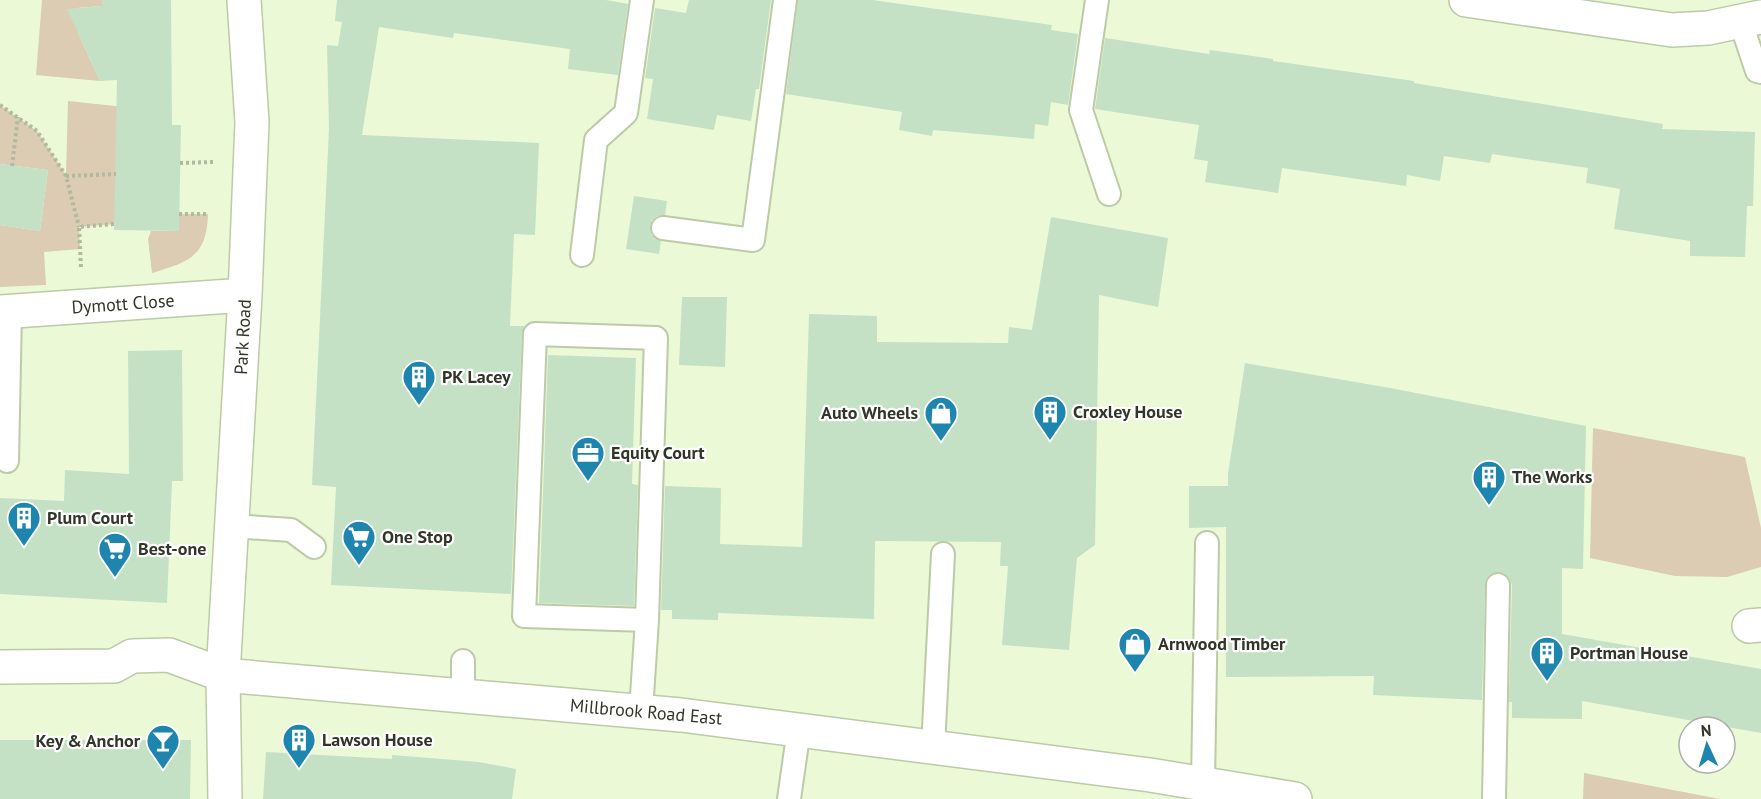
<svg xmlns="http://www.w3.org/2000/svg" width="1761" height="799" font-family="'PT Sans',sans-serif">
	<rect width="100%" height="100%" fill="#ebf9d6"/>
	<!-- green -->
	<path fill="#dbccb3" d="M42 0H102V6L77 8 78 33 100 81 36 75Z
		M68 101 134 108 114 224 79 227 80 249 44 252 46 285 0 287V225L40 231 48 170 0 164V105L37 131 66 175Z
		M179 214H208C207 257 188 262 152 273L148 239 151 231H179Z
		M1593 428 1745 457 1761 528V567L1727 577 1675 576 1590 558Z
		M1584 773 1720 799H1583Z"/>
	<!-- building -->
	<path fill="#c4e1c5" d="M102 0H171L172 125H181L179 231 114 230 117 80 100 81 67 9 102 6Z
		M337 0H606L628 4 618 75 568 69 570 49 454 33 453 38 379 27 362 135 539 143 535 235 514 234 510 326H524L522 333 511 594 331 585 336 487 312 485 329 129 327 45 338 46 342 22 335 21Z
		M689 0H771L759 89H756L751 121 717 115 714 130 647 119 653 79 645 78 655 8 686 13Z
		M798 0H872L1052 25 1051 30 1078 34 1068 105 1051 102 1048 126 1035 124 1034 139 933 130 932 136 899 130 902 112 786 94Z
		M1105 38 1209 54 1210 50 1273 59V61L1414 81V83L1663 124 1662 129 1755 132 1753 206H1747L1745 257 1690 256V241L1614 229 1620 189 1586 183 1588 168 1492 154 1490 163 1444 156 1440 181 1407 175 1406 186 1282 168 1278 193 1205 182 1208 161 1194 159 1199 125 1095 109Z
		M0 164 48 170 40 231 0 225Z
		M634 196 667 201 665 215 657 216 652 220 650 226 651 234 655 239 661 241 659 254 626 249Z
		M1051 217 1168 238 1158 307 1099 295 1095 545 1077 558 1069 650 1002 645 1008 566H1000L1001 542 875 541 874 619 718 613V620L672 619V610H661L665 486 721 488 720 544 802 547 809 314 877 316V342L1008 343 1009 327 1032 330Z
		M682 297H727L725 367 679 365Z
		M182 350 183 481H172L167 603 0 594V498L64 501 65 470 129 474 128 351Z
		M548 355 636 358 632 484 638 485 634 606 539 603Z
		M1245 363 1390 388 1586 426 1583 569 1562 568V634L1761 669V733L1582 701V719L1512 718V702H1509L1512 585 1509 578 1504 573 1499 572 1491 574 1486 579 1485 585 1482 700 1373 695 1374 676 1226 677V527L1189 528V486H1228V474Z
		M0 740H191L190 799H0Z
		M266 752 392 759V755L479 762 516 769 512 799H263Z"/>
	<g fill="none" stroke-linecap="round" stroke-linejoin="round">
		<defs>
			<path id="service" d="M1097 0 1081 110 1109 194
				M1740 20 1757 71 1761 72
				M663 228 753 240 785 0
				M582 255 596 140 626 113 642 0
				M7 461 10 312
				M232 526 291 530 314 547
				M463 696V661
				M641 711 647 620 656 338 535 334 524 616 647 620
				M933 747 943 554
				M1203 783 1207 543
				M789 799 799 729
				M1494 799 1498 585"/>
			<path id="minor" d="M0 312 245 295
				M1749 626 1761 625
				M0 667 114 666 132 656 169 655 223 675 681 715 1150 775 1295 799
				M225 799 223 675 245 295 252 122 244 0"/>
			<path id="tertiary" d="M1466 0 1672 30 1708 28 1761 17"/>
		</defs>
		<!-- service casing -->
		<use href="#service" stroke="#bccaa7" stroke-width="26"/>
		<!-- minor casing -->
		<use href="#minor" stroke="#bccaa7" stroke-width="36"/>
		<!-- tertiary casing -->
		<use href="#tertiary" stroke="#bccaa7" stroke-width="36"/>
		<!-- path -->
		<path stroke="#afba9e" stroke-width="4" stroke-dasharray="3 3" stroke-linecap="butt" d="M0 105 37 131 66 176 79 227
			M180 163 213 162
			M12 166 18 117
			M66 176 116 174
			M179 214H209
			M81 267 79 227 114 224"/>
		<!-- service -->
		<use href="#service" stroke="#fff" stroke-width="22"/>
		<!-- minor -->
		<use href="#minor" stroke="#fff" stroke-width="33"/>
		<!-- tertiary -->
		<use href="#tertiary" stroke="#fff" stroke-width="33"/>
	</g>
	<!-- icons -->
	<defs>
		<symbol id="building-pin" viewBox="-11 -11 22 30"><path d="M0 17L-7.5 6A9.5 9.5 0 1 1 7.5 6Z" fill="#1d85ae" stroke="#fff"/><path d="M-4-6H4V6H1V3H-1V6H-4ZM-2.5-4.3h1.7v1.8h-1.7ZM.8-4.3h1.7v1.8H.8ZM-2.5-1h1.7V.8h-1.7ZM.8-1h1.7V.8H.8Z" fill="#fff"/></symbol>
		<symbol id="shop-pin" viewBox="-11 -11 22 30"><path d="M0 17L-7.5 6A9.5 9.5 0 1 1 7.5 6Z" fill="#1d85ae" stroke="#fff"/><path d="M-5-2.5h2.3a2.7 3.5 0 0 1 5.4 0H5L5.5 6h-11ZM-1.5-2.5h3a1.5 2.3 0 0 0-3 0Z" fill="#fff"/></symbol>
		<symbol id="office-pin" viewBox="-11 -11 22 30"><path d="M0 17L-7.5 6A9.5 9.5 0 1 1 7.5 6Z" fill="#1d85ae" stroke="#fff"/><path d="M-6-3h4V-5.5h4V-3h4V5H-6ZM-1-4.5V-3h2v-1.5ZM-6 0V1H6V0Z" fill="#fff"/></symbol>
		<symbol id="supermarket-pin" viewBox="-11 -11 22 30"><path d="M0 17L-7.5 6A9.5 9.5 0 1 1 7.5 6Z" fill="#1d85ae" stroke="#fff"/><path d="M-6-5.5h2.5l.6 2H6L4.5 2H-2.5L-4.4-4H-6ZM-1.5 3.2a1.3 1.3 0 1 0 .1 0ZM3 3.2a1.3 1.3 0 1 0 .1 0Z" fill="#fff"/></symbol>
		<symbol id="bar-pin" viewBox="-11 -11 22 30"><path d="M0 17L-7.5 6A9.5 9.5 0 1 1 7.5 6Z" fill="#1d85ae" stroke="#fff"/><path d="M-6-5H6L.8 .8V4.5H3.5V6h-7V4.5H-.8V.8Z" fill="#fff"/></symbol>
	</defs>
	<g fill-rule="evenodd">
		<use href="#building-pin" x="400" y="358" width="38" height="52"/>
		<use href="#building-pin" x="1031" y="393" width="38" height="52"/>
		<use href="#shop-pin" x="922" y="394" width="38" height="52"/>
		<use href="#office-pin" x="569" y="434" width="38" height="52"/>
		<use href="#building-pin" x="1470" y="458" width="38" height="52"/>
		<use href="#building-pin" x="5" y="499" width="38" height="52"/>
		<use href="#supermarket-pin" x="340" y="518" width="38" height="52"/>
		<use href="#supermarket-pin" x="96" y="530" width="38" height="52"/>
		<use href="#shop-pin" x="1116" y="625" width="38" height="52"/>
		<use href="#building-pin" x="1528" y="634" width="38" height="52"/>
		<use href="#building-pin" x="280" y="721" width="38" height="52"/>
		<use href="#bar-pin" x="144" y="722" width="38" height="52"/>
	</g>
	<g text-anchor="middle" stroke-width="4.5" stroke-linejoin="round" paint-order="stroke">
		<!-- street labels -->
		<g font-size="18" fill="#313628" stroke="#fff">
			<text transform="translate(123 304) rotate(-4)" y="6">Dymott Close</text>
			<text transform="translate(243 337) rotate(-87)" y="6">Park Road</text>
			<text transform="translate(646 712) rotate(5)" y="6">Millbrook Road East</text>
		</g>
		<!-- poi labels -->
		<g font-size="18" font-weight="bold" fill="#313628" stroke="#fff" text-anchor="start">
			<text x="442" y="383">PK Lacey</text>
			<text x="1073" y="418">Croxley House</text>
			<text x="918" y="419" text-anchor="end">Auto Wheels</text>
			<text x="611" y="459">Equity Court</text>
			<text x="1512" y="483">The Works</text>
			<text x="47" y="524">Plum Court</text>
			<text x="382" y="543">One Stop</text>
			<text x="138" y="555">Best-one</text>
			<text x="1158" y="650">Arnwood Timber</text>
			<text x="1570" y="659">Portman House</text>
			<text x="322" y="746">Lawson House</text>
			<text x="140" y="747" text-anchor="end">Key &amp; Anchor</text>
		</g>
	</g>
	<!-- north arrow -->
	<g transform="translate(1707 745) rotate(356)"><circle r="28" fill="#ffffff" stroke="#adafa9" stroke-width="1.5"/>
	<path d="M0-4.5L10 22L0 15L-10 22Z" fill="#1d85ae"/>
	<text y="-9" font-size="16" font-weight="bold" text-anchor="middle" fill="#313628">N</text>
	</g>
</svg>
